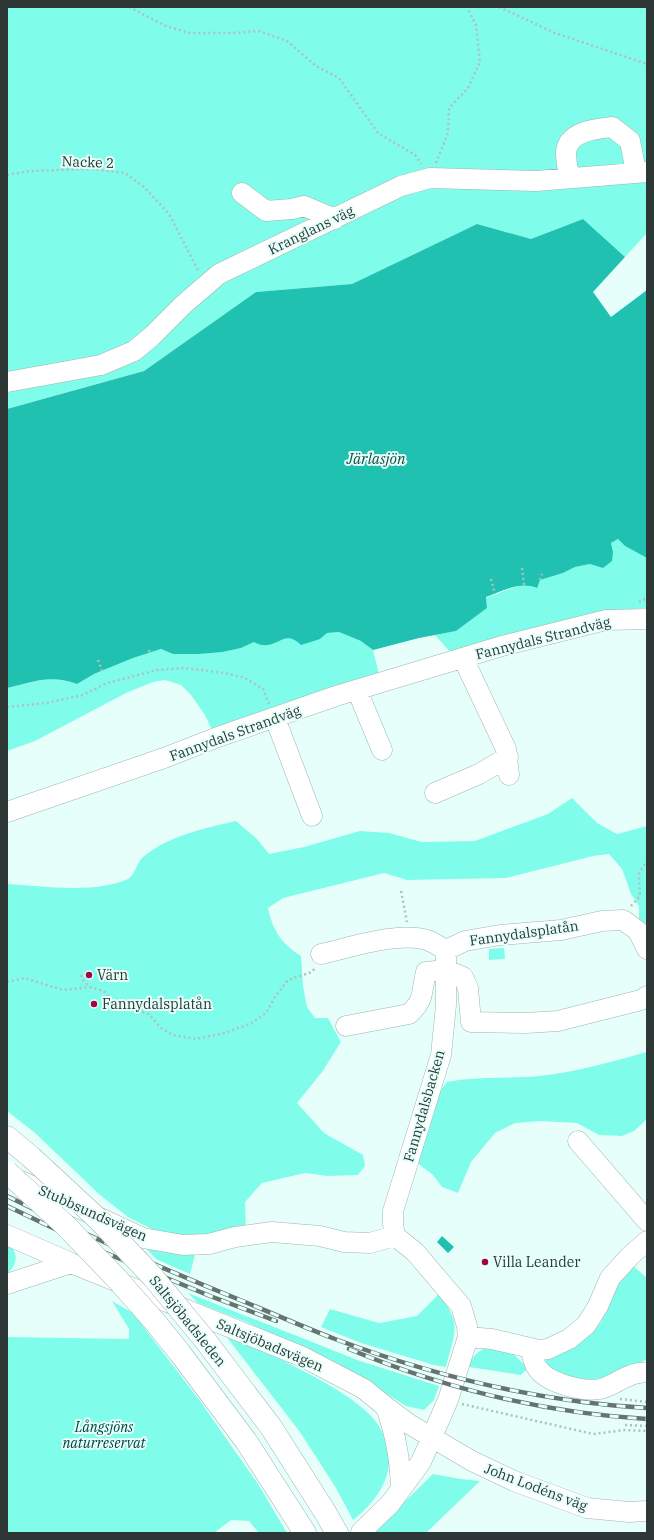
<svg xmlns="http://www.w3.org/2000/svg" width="654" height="1540" font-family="'IBM Plex Serif',serif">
	<rect width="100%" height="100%" fill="#e6fffa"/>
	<!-- green -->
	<path fill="#80fceb" d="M7 7H647V233L625 257 583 219 531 239 477 224 352 284 256 292 144 371 7 409Z
		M618 539 625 546 647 558V608L631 609 551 626 451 653 435 635 456 631 487 608 486 598 520 585H531L540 580 563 573 575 567 590 564 613 552 611 543Z
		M339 632 361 641 373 650 379 674 316 692 231 726 212 730 205 715 191 695 181 685 165 680 153 682 126 693 35 741 7 751V688C35 682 49 674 77 684L94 674 133 658 161 649 173 654H199L241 648 254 642 263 645 274 644 285 638 320 639 327 633Z
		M572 798 597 823 617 834 647 826V926L645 928 639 920V906L631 894 622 869 609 854 593 856 506 878 407 880 384 873 283 898 268 908C273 931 281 943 301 956L303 986 307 1007 315 1018H328L341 1042 322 1072 297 1103 324 1133 363 1155 365 1166 358 1175 328 1176 305 1173 262 1183 245 1202 246 1233 167 1237 128 1217 100 1195 34 1132 7 1111V884C43 886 95 894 128 879 135 875 137 862 143 857 168 836 205 828 236 821L257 839 269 854 304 847 360 831 389 833 422 842 475 841 548 814Z
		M504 948 505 959 489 960V949Z
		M647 1052V1119L634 1131 622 1136 599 1135 577 1123 540 1121 515 1123 495 1133 471 1162 458 1193 442 1187 433 1175 416 1162 437 1095 447 1082C477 1076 508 1079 539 1076 577 1072 610 1062 647 1052Z
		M7 1244C20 1251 17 1266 7 1274Z
		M142 1244 196 1251 190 1274 156 1259Z
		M631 1264 647 1278V1359C619 1374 598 1386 565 1375 555 1371 552 1370 545 1361L553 1354 587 1337 601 1322 615 1285Z
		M188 1293 360 1361 439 1386 434 1400 424 1410 406 1406 356 1375 302 1347 244 1321 198 1303Z
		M439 1294C444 1301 450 1309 453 1318 458 1333 449 1352 446 1367L434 1365 361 1343 321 1327 330 1309 379 1323 417 1316Z
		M112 1301 133 1313 200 1401 258 1484 287 1533H259L249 1521 231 1520 214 1533H7V1337L129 1339V1329Z
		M222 1331C253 1345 283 1360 313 1376 333 1387 354 1399 370 1415 385 1430 392 1451 388 1471 383 1491 369 1508 353 1520L336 1488 300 1432Z
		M487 1347 510 1351 528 1368 521 1375 469 1367C472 1356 477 1352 487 1347Z
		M433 1474 461 1479 480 1481 426 1533H373Z"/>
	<!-- water -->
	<path fill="#20c1b1" d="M583 219 625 257 593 292 611 317 647 290V558L625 546 618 539 611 543 613 552 612 561 603 568 590 564 575 567 563 573 540 580 537 588C520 581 503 591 486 597L487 608 456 631 419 638 373 650 361 641 339 632 327 633 320 639 301 645C284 629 280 647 263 645 260 645 256 643 254 642L241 648 222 652 199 654H173L161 649 133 658 94 674 77 684C49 674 34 682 7 688V409L144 371 256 292 352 284 477 224 531 239Z
		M442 1236 454 1247 448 1253 437 1242Z"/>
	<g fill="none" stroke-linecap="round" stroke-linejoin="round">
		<defs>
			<path id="minor" d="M569 178C568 170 566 160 566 153 567 131 596 129 612 127L630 141 636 172
				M242 193 266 211 292 209 304 206 335 219
				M7 382 101 365 134 351 152 336 184 304 219 274 401 186 430 178 536 181 647 172
				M463 658 506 749 509 775
				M357 690 382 750
				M275 718 312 816
				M435 793 479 774 508 757
				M7 812 164 758 218 737 336 696 502 646 606 620 647 619
				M446 950 465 941 500 935 561 930 602 921 623 920 638 931 647 949
				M321 954C349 948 399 931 427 940 433 942 440 947 446 950
				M346 1026 409 1014C425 1000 421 992 426 972L446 970 463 977 468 988 471 1022 526 1023 558 1021 641 1000 647 996
				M578 1141 647 1221
				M21 1181 143 1238 183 1245 209 1244 235 1237 272 1232 320 1236 344 1242 370 1243 395 1236
				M7 1235 71 1263 303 1357 364 1389 386 1407 409 1424 472 1461 514 1481 587 1508 629 1512 647 1511
				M395 1236 393 1224V1211L441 1055 446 1005V950
				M7 1284 71 1263
				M468 1337 492 1339 539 1350 548 1349 569 1339 586 1325 598 1306 610 1278 630 1256 647 1241
				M530 1348C532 1354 533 1361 536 1366 545 1383 582 1392 600 1389 610 1387 620 1379 629 1376 634 1373 641 1373 647 1372
				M386 1407C396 1436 400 1459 401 1489
				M361 1532 390 1504 421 1462 448 1400 468 1337 467 1326 461 1306 415 1252 395 1236"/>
			<path id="highway" d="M7 1137 31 1157
				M155 1322 180 1353 246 1441 305 1533
				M205 1340 271 1427 325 1512 337 1533"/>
		</defs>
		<!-- minor casing -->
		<use href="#minor" stroke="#9eb5b1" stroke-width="21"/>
		<!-- highway casing -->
		<use href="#highway" stroke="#9eb5b1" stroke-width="23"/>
		<!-- path -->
		<path stroke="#adc2be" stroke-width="2.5" stroke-dasharray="2 3" stroke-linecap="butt" d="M129 7 166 26 189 33H234L259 31 287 41 316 66 339 78 378 133 415 155 421 164
			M499 7 555 33 647 64
			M436 163 448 133 449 108 468 88 480 62 476 25 467 7
			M7 175 30 171 92 169 125 173 144 187 169 214 199 272
			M522 568 524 585
			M491 579 495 594
			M540 580 542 574
			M639 602 647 598
			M149 652 150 647
			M98 660 102 671
			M7 707 46 703 83 695 107 683 157 670 184 668 225 673 245 678 263 689 269 704
			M401 891 407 922
			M631 906 640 896 639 874 647 860
			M81 975 83 980 90 987 104 991 113 1002 149 1014 161 1028 173 1035 196 1039 225 1033 252 1023 266 1013 275 997 288 980 312 972 315 968
			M7 982 24 978 63 990 90 987
			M620 1399 647 1402
			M462 1404 593 1434 625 1430 647 1431
			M625 1425 647 1426"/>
		<!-- minor -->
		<use href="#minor" stroke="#fff" stroke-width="20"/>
		<!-- highway -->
		<use href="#highway" stroke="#fff" stroke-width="22"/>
		<defs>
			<path id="rail" d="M7 1196C83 1234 161 1268 240 1300 272 1313 303 1327 335 1339 434 1376 541 1402 647 1408
				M7 1206 101 1251 210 1296 276 1321
				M349 1349C443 1388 545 1413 647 1419"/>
		</defs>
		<!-- rail casing -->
		<use href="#rail" stroke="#657471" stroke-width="4.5"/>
		<!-- rail -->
		<use href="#rail" stroke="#e6fffa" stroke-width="3" stroke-dasharray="9" stroke-linecap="butt"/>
		<defs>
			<path id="highway-bridge" d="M31 1157 99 1220 152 1276 205 1340
				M7 1172 64 1224 118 1280 155 1322"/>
		</defs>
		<!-- highway-bridge casing -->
		<use href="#highway-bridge" stroke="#9eb5b1" stroke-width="23" stroke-linecap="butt"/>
		<!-- highway-bridge -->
		<use href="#highway-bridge" stroke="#fff" stroke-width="22"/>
	</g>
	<!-- markers -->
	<g fill="#a30741" stroke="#e6fffa" stroke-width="1.5">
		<circle cx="89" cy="975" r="4"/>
		<circle cx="94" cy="1004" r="4"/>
		<circle cx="485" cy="1262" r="4"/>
	</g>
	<g text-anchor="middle" stroke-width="4" stroke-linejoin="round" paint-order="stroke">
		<!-- street labels -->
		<g font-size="14" fill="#2d3735" stroke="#e6fffa">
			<text transform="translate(88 162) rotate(2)" y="5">Nacke 2</text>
			<text transform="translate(311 230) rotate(-26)" y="5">Kranglans väg</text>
			<text transform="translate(543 638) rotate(-14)" y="5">Fannydals Strandväg</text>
			<text transform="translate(235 733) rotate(-20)" y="5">Fannydals Strandväg</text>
			<text transform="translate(524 933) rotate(-8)" y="5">Fannydalsplatån</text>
			<text transform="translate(424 1106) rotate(-74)" y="5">Fannydalsbacken</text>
			<text transform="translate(93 1213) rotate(24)" y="5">Stubbsundsvägen</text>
			<text transform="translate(188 1321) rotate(51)" y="5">Saltsjöbadsleden</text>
			<text transform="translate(270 1345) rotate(23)" y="5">Saltsjöbadsvägen</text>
			<text transform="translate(536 1487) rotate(21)" y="5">John Lodéns väg</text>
		</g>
		<!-- poi labels -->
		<g font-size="14" fill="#2d3735" stroke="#e6fffa" text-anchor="start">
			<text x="97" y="980">Värn</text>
			<text x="102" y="1009">Fannydalsplatån</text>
			<text x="493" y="1267">Villa Leander</text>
		</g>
		<!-- park labels -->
		<g font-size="14" font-style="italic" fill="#00443d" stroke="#e6fffa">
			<text x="104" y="1432">Långsjöns<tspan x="104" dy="16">naturreservat</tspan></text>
		</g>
		<!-- water labels -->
		<g font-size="15" font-style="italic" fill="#104e47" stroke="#e6fffa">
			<text x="376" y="464">Järlasjön</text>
		</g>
	</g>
	<!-- border -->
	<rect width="654" height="1540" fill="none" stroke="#2d3735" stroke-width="16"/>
</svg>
